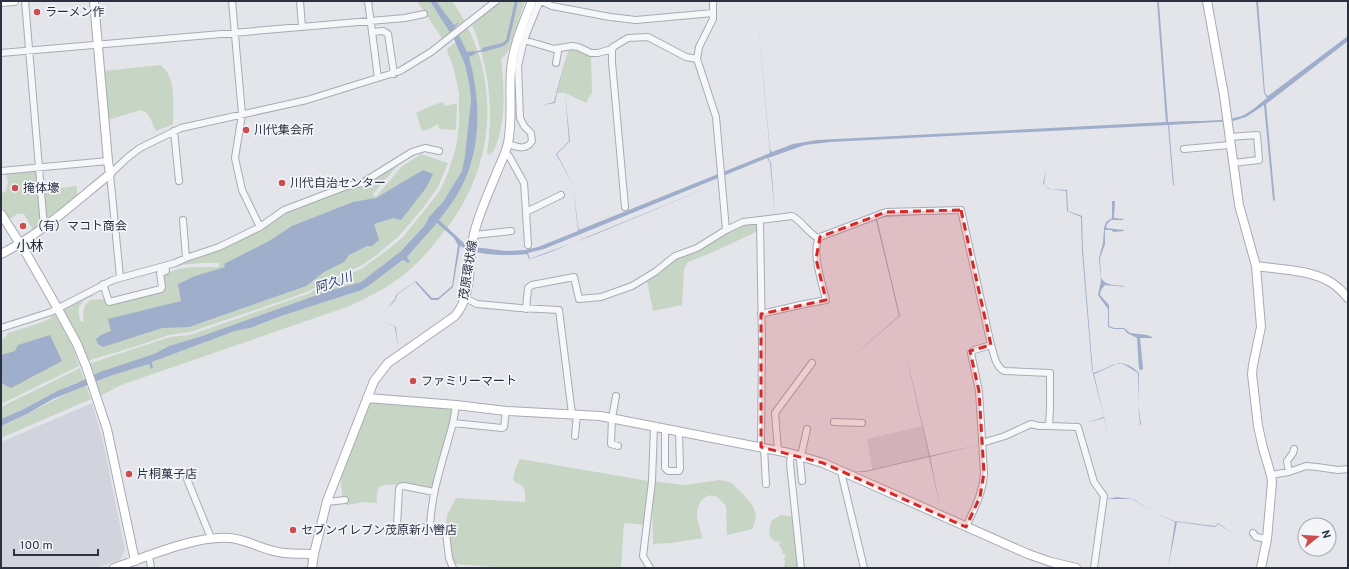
<svg xmlns="http://www.w3.org/2000/svg" width="1349" height="569" font-family="Overpass,'Noto Sans JP',sans-serif">
	<rect width="100%" height="100%" fill="#e3e5eb"/>
	<!-- built -->
	<path fill="#d1d4dd" d="M92 403 103 441 125 550 120 560 96 568H1V442Z
		M922 426 929 456 872 469 867 439Z"/>
	<!-- green -->
	<path fill="#c7d5c5" d="M417 1H430L451 33 443 40Z
		M436 1H452C501 70 499 160 447 228L439 220C446 211 454 201 460 190 482 150 481 99 468 56L475 54 467 53 455 27 459 24 454 25Z
		M501 1H525L508 51 501 60C504 87 506 113 498 140 496 145 494 153 489 155L487 153C492 120 491 88 482 55 479 45 477 35 472 26L473 24Z
		M456 42 465 65 469 83 471 98 465 155 462 171 443 202 429 218 425 225 395 257 361 282 328 291 205 335 169 346 154 354 92 376 88 364 170 337 190 335 310 293 322 285 361 269 386 251 402 238 428 206 441 189 448 172 456 148 459 123V93L453 66 447 51 448 48Z
		M569 48 591 54 592 93 586 103 565 93H556Z
		M161 65C177 79 173 105 173 124L156 131C152 124 150 112 141 110L108 120 103 71Z
		M443 102 445 106 457 103 456 130 439 129 438 124 430 129 422 131 416 113 433 105Z
		M421 154 448 163 438 187 423 208 399 236 378 254 364 264 346 273 326 280 309 291 285 300 190 332 169 335 134 347 87 361 62 311 89 296 99 295C83 297 74 306 81 322L84 321C82 311 83 305 91 300L105 299 107 305 164 290 162 275 179 269 192 267H219V263C202 263 185 263 169 268L189 260 220 250 263 228 285 213 348 189 362 186 408 158 399 164 373 194 376 197 401 167Z
		M37 170 41 224 33 230 24 214H17L10 219 1 206V194L6 191 8 182 6 172Z
		M77 186V196L46 220 44 190Z
		M437 223 445 230C436 242 427 253 416 264 397 283 372 296 347 307L121 385 100 396 95 383 110 376 149 364 152 369 153 368 152 362 235 331 250 328 284 315 362 290 371 284 404 260 408 263 407 257Z
		M756 223 758 224V231L711 253 688 262 684 269 682 305 653 311 647 281 684 253 746 224Z
		M54 313 72 345 79 366 1 404V339L5 338 8 333 40 323 51 318Z
		M80 368 84 380 59 390 22 410 1 419V407Z
		M86 386 91 399 1 438V426C30 415 56 396 86 386Z
		M372 401 456 405 434 492C425 490 385 479 379 488 376 492 377 499 377 503L365 502 347 505 343 503 340 475 368 405Z
		M520 459 649 481 647 525 624 523 621 568H507L454 564 446 525 447 515 456 498 525 502C525 498 526 488 521 485 517 482 515 484 513 479L515 470Z
		M719 480 730 482 734 485C747 499 763 509 752 529L727 535 726 506C723 503 720 499 717 497 706 491 697 503 697 513 697 521 700 530 703 538L671 543 653 544 652 481 685 485Z
		M781 515 793 517 798 568H784L785 562 784 559 786 556 782 553 783 551 779 545 781 542 773 541 769 534 771 521Z"/>
	<!-- water -->
	<path fill="#9faeca" d="M430 1H436L454 25 458 23H459L455 27 467 52 474 51 475 54 469 57C481 100 482 150 460 190 454 201 446 211 439 220L467 246 506 251 525 250 538 247 578 231 573 185 556 154 569 141 565 93H557L555 103 543 105 528 122 543 105 554 102 568 50 557 93H565L570 141 557 154 573 185 578 226 579 230 770 153 756 1 770 149 772 152 793 144 817 140 1166 122 1157 1H1158L1159 3 1168 122C1190 120 1224 123 1244 115 1252 111 1260 103 1267 98L1264 93 1256 1H1258L1265 93 1268 96 1348 36V41L1266 104 1275 201 1273 200 1264 105 1246 117 1233 121 1169 125 1174 185H1173L1168 125 830 142 805 145 768 158 771 163 775 216 770 163 767 158 544 249 528 253 530 259 548 253 719 183 594 235 529 259 527 254C509 256 475 256 460 246L453 287 438 300H431L415 282 397 295C396 303 389 305 385 311 384 314 384 318 383 321L396 327 398 348 395 327 383 321 385 311 395 299 396 295 416 281 432 298H438L452 286 458 245 454 238 437 223 407 257 410 262 408 263 403 260 371 284 362 290 284 315 250 328 235 331 152 362 153 368 151 369 149 364 110 376 53 399 27 414 1 426V419L22 410 59 390 75 384 100 372 154 354 169 346 205 335 328 291 361 282 400 252 425 225 429 217 443 202 462 171 465 155 471 99 469 83 465 65 454 39Z
		M515 1H518L509 41 504 46 483 52 482 48 502 43 506 40Z
		M423 170 433 174 426 188 401 220 393 218 374 224 379 240 372 246H367L349 255 344 262 324 272 306 286 189 327 162 328 103 347 98 344 96 339 101 335 111 331 108 319 181 301 178 284 195 276 225 267 224 264 269 241 292 226 353 202 376 198Z
		M1046 170 1044 185 1050 189 1067 190 1068 211 1082 216 1083 251 1093 373C1113 367 1120 355 1139 373L1138 403 1141 424 1136 426 1140 424 1138 403V373L1125 365 1119 363 1094 374 1109 438 1126 494 1109 438 1104 418 1085 423H1051H1085L1104 417 1092 370 1082 251 1081 217 1067 211 1066 191 1049 189 1043 184Z
		M1112 201H1115L1114 218 1124 219 1123 220H1111L1107 224 1106 228 1124 230V231L1113 232 1112 230H1105V244L1100 258 1101 278C1106 287 1118 284 1126 287L1105 285 1101 290 1100 295 1109 305V326L1114 328H1124L1130 333 1147 335 1152 337V338H1140L1143 369 1141 370 1139 369 1137 338 1127 333 1124 329H1114L1108 327V309L1098 295 1101 281 1099 258 1103 243 1104 228 1106 222 1112 218Z
		M958 213 884 217 877 219 900 316 846 362 899 316 876 220 821 240 884 216Z
		M50 335 62 361 11 388 1 383V355L15 351 18 345Z
		M903 342 930 456 978 445 930 457 941 511 929 457 865 472H851L865 471 929 456Z
		M1117 497 1133 499 1153 512 1174 521 1215 526 1218 523 1234 534 1218 524 1215 527 1177 522 1168 568 1175 522 1153 512 1132 499H1107Z"/>
	<g fill="none" stroke-linecap="round" stroke-linejoin="round">
		<!-- stream -->
		<path stroke="#9faeca" stroke-width="1.5" d="M473 53 484 50"/>
		<defs>
			<path id="street" d="M25 1 44 227
				M232 1 242 114 235 158 242 190 260 227
				M300 1 302 27
				M368 1 378 78
				M541 1 552 6 610 17 636 20 713 13
				M713 1V19L699 47 697 59 716 117 726 230 743 222 792 216C802 221 808 233 818 238
				M372 32 383 31 388 34 394 74
				M524 40 554 49 572 46 578 47 591 53H598L612 49
				M1 53 405 18 424 14
				M556 63 558 52 557 49
				M174 131 179 181
				M1229 137 1257 135 1259 160 1233 163
				M508 144C517 147 526 151 532 141L531 133 524 126 520 118 518 66 524 40 536 10 540 1
				M1184 149 1230 145
				M505 153 509 156 524 183 526 212 561 195
				M1 171 108 161
				M625 207 612 62V51L613 47 628 38 648 37 686 57 697 59
				M526 212 528 245
				M183 220 186 258
				M760 221 762 341 761 447
				M474 235 511 231
				M120 277 110 174 127 158 140 148 181 128 307 100 400 71 431 52 496 1
				M103 284 109 302 161 289 162 287 160 273 166 271 165 266
				M465 298 477 304 520 308 559 310 572 414
				M526 309 528 288 532 285 574 277 579 299 601 297 632 286 655 272 675 256 697 248 726 230
				M761 314 800 305 826 300C823 286 810 249 820 237L886 212 961 210 991 345C994 354 995 366 1004 371L1050 373V408L1049 426
				M1 328 51 312 113 280 175 263 186 258 219 247 260 227 284 210 347 186 362 183 412 152 425 148 439 151
				M616 396 612 418 611 444 618 446
				M456 405 453 423 502 428 504 427 506 411
				M834 422 862 423
				M665 429V468L668 471H679L680 469 679 432
				M575 436 577 414
				M982 443 1005 436 1031 424 1039 426H1049L1078 427 1094 482 1104 496 1094 568
				M764 448 766 484
				M778 450 775 413 812 363
				M791 453 790 464 801 568
				M841 472 864 568
				M1289 472 1287 461 1293 453 1294 449
				M1271 475 1289 472 1306 466 1317 467 1338 470 1348 469
				M187 479 211 538
				M802 481 800 460 807 429
				M327 502 345 500
				M966 527C974 509 983 493 984 473L979 391 971 353 974 350 991 345
				M430 528 397 526 399 489 400 487 404 486 434 492
				M1253 533 1256 537 1267 539
				M149 556 151 568
				M453 568 449 558 446 533 439 528H430C431 492 444 457 453 423
				M650 568 643 556 652 481 654 427"/>
			<path id="secondary" d="M1207 1 1224 95 1239 205 1256 266 1261 327 1253 365 1252 374 1258 426 1263 448 1271 475 1272 482 1267 539 1261 568
				M1 2 14 1
				M1 214 26 253 58 309 77 344 86 366 107 429 135 561
				M1 254C41 234 75 202 110 174L108 161 94 1
				M1256 266C1278 269 1313 270 1332 283 1338 287 1343 292 1348 298
				M367 398 456 405 506 411 600 416 789 453 823 463 1028 554 1051 562 1076 568
				M114 568C146 557 196 535 230 538 245 539 259 548 274 551 286 555 301 553 314 554
				M312 568 314 554 327 501 374 381 388 363 455 316C473 295 468 261 474 234 479 213 489 192 497 172 501 162 506 153 508 143 513 119 509 95 511 70 513 46 523 24 532 1"/>
		</defs>
		<!-- street casing -->
		<use href="#street" stroke="#a8abb5" stroke-width="8"/>
		<!-- secondary casing -->
		<use href="#secondary" stroke="#a8abb5" stroke-width="10"/>
		<!-- street -->
		<use href="#street" stroke="#f6f7f9" stroke-width="6"/>
		<!-- secondary -->
		<use href="#secondary" stroke="#fff" stroke-width="8"/>
	</g>
	<!-- marked area -->
	<path fill="#d62828" fill-opacity="0.2" stroke="#d62828" stroke-width="3" stroke-dasharray="8 5" stroke-linejoin="round" d="M961 210 991 345 970 351 979 391 984 473 980 497 966 527 823 463 761 447V314L826 300 816 259 820 237 886 212Z"/>
	<!-- markers -->
	<g fill="#cd4c4e" stroke="#f3f5f8" stroke-width="1.5">
		<circle cx="37" cy="12" r="4"/>
		<circle cx="246" cy="130" r="4"/>
		<circle cx="282" cy="183" r="4"/>
		<circle cx="15" cy="188" r="4"/>
		<circle cx="23" cy="226" r="4"/>
		<circle cx="413" cy="381" r="4"/>
		<circle cx="129" cy="474" r="4"/>
		<circle cx="293" cy="530" r="4"/>
	</g>
	<g text-anchor="middle" stroke-width="3.5" stroke-linejoin="round" paint-order="stroke">
		<!-- poi labels -->
		<g font-size="12" fill="#2b3143" stroke="#f3f5f8" text-anchor="start">
			<text x="45" y="16">ラーメン作</text>
			<text x="254" y="134">川代集会所</text>
			<text x="290" y="187">川代自治センター</text>
			<text x="23" y="192">掩体壕</text>
			<text x="31" y="230">（有）マコト商会</text>
			<text x="421" y="385">ファミリーマート</text>
			<text x="137" y="478">片桐菓子店</text>
			<text x="301" y="534">セブンイレブン茂原新小轡店</text>
		</g>
		<!-- street labels -->
		<g font-size="12" fill="#2b3143" stroke="#f3f5f8">
			<text transform="translate(468 270) rotate(-81)" y="4">茂原環状線</text>
		</g>
		<!-- water labels -->
		<g font-size="13" font-style="italic" fill="#364a77" stroke="#f3f5f8">
			<text transform="translate(333 282) rotate(-19)" y="5">阿久川</text>
		</g>
		<!-- quarter labels -->
		<g font-size="14" fill="#1d2234" stroke="#f3f5f8">
			<text x="30" y="251">小林</text>
		</g>
	</g>
	<!-- border -->
	<rect width="1349" height="569" fill="none" stroke="#2b3143" stroke-width="4"/>
	<!-- north arrow -->
	<g transform="translate(1317 537) rotate(73)"><circle r="19" fill="#f3f5f8" stroke="#a3a7b0"/>
	<path d="M0-3L7 15L0 10L-7 15Z" fill="#cd4c4e"/>
	<text y="-6" font-size="11" font-weight="bold" text-anchor="middle" fill="#2b3143">N</text>
	</g>
	<!-- scale -->
	<path d="M14 549v6h84v-6" fill="none" stroke="#2b3143" stroke-width="2"/>
	<text x="20" y="549" font-size="12" fill="#2b3143" stroke="#f3f5f8" stroke-width="3" paint-order="stroke">100 m</text>
</svg>
